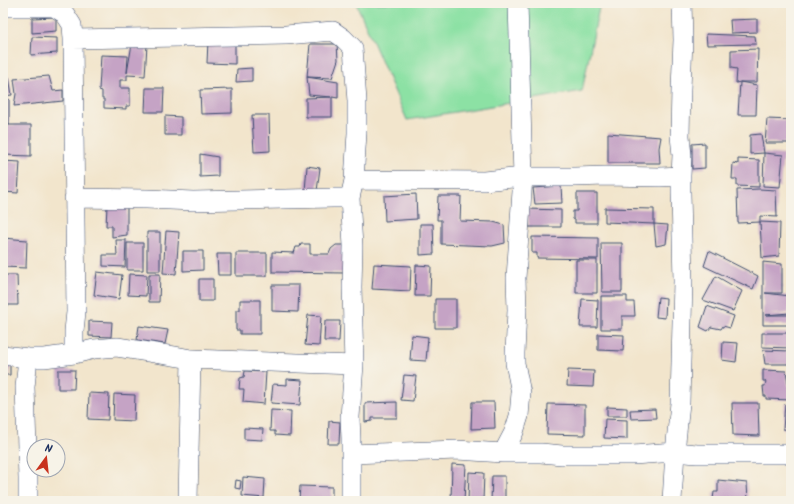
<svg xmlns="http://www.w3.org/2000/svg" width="794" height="504" font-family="Kalam,sans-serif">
	<rect width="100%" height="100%" fill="#f7f3e8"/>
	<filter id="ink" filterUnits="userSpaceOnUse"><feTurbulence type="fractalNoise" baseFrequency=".025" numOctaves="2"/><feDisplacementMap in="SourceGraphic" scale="8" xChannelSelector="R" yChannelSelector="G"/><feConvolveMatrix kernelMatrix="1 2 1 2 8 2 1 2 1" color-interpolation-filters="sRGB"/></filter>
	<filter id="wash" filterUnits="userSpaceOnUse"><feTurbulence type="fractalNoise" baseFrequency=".012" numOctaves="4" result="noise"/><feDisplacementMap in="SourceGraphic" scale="16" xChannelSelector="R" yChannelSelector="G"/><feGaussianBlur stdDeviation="0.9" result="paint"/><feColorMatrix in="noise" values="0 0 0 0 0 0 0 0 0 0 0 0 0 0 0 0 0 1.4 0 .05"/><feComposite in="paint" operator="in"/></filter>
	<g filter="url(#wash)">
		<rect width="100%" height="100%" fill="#f2e5cc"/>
		<!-- green -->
		<path fill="#8ce1a4" stroke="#548881" d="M356 3H600L582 91 407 120Z"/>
		<g id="blocks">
			<!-- building -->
			<path fill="#c5a3c5" d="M56 17V31L32 33V18Z
				M757 19V32L731 33 730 20Z
				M706 34 755 36 756 44 707 45Z
				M32 37 57 38V53L31 55Z
				M208 41 235 42V64L207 63Z
				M132 44 147 45 145 76 127 75V80H120V88H130V106H126V109L104 108V99H102V91L99 90 101 55 128 56 127 73Z
				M310 44H337L338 60 332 78 307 77Z
				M758 49 757 82H740L757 85 756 115H738L740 82 736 83 737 69 731 68V50Z
				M252 68V81L236 82 237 69Z
				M49 76 53 91 63 90V101L14 106 16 94 14 79Z
				M3 77H9L12 95 3 96Z
				M307 77 338 82V98L332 97V117H306V98L331 97 309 95Z
				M146 88H164L163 112H145Z
				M232 89V113L201 114 200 90Z
				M3 99H9V125L3 123Z
				M252 115H269L270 151 254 152Z
				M165 116 181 117V135H165Z
				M767 119 791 120V143H765Z
				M3 125H31V156L3 155Z
				M608 133 661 137 659 148 660 163H608Z
				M761 134 764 153 750 154V135Z
				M705 143V168L692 169V144Z
				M764 153 783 155 780 187 763 186Z
				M200 154 218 157V176L200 177Z
				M738 159 759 160V187L737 186V179H732L733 163 738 164Z
				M3 161 20 162 18 193 3 192Z
				M307 166 320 168 317 191H305Z
				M561 186 562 203 535 204 533 188Z
				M759 189 776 190 777 217 760 216V222L738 223 737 190Z
				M577 193H597V223H575V220L573 219V211H577Z
				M416 194 417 219 385 221 384 196Z
				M438 196H461L460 221 493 222 504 225 505 243 492 246 441 244V220H437Z
				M107 206H127V235L112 237V226H106Z
				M605 208 654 209V224L605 222Z
				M527 209 561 210V227H529Z
				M760 222 780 223 779 256 762 258Z
				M420 224H433L434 254 420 255Z
				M654 224 668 225 666 244 656 246Z
				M166 231 179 232 176 274 163 273Z
				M147 232H160V271H147Z
				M532 237 598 238V259L537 258V253H532Z
				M3 238 27 240 26 268 3 267Z
				M116 240H126L125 267 103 266V255H117Z
				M127 243H143V270H127Z
				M601 243H622V292H602Z
				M301 244H310V254H329L331 249 336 245H345V273L272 272V252L294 253 296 247H300Z
				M183 251H203V270L183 271Z
				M709 251 758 276 753 289 704 266Z
				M236 253H267V276H236Z
				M217 254H231V275H218Z
				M576 260H597V293H576Z
				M763 262 782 264V293H765L790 296 789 313 766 315H791V321L790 325H763Z
				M374 264 411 266 410 291 372 289Z
				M416 265 431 266 430 296H415Z
				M97 272 122 275 119 299 94 295Z
				M129 274 147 275 146 296 128 295Z
				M149 274H160L159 302H149Z
				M3 275H17L18 305H3Z
				M716 276 742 291 733 311 703 300Z
				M199 279H213V301H199Z
				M272 285H299L298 312 272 311Z
				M601 296H627V302H634L635 316H622V329H601Z
				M658 297 666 298 665 318 656 317Z
				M435 299H456V328H435Z
				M582 299 598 300 597 327H580Z
				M240 300H260V334H240V330H236V310H240Z
				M707 306 734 316 730 328 723 326 721 329 711 327 708 331 700 327Z
				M308 315 321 316 319 346 305 345Z
				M89 321 112 322 111 337 89 336Z
				M325 321H340L339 341H324Z
				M139 326 168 330 165 344 137 340Z
				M762 333H790V348L762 347Z
				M598 334 624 335 623 351 598 350Z
				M412 335 428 337 426 361 410 360Z
				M723 342 738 343 736 362 722 360Z
				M763 350 791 351V364H765Z
				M3 361H10V375H3Z
				M58 370H75L74 389H58Z
				M568 370 594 371 593 387 567 386Z
				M763 370 786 371 791 400 766 399V396H764L763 386H765L766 381H763Z
				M245 371 266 372 264 404 243 402 244 389H239L240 378 244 377Z
				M404 375 416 376 413 401 401 400Z
				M287 379 302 380 300 405 271 403 273 384 287 385Z
				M89 393 109 394 108 420 88 419Z
				M114 394 135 395 134 421 113 420Z
				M397 402V418H372V421L365 422V403Z
				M472 402H494L495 428 471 429Z
				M732 403H758L759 436 733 435Z
				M548 404 585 405V435L547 434Z
				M785 404H791V430L783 429Z
				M607 407 627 408V416H607Z
				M655 409 656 418 631 419 630 410Z
				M271 410 291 411 290 436 275 435V431H270Z
				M605 419 627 420V439L604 438Z
				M329 421 340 422 339 444H328Z
				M244 428 263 429 262 440 244 439Z
				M452 464 466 465 464 501H451Z
				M469 472 484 473 483 501H468Z
				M492 476H505V501H491Z
				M243 477 265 479 264 498 242 496Z
				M236 480 241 481 240 489 235 488Z
				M718 480 747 483 748 501H717V499H713L714 492H718Z
				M300 486 332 487V501H299Z"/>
		</g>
	</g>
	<g filter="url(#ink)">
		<use href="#blocks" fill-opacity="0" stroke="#3b4a6e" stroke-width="1"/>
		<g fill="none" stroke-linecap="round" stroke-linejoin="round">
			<defs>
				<path id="minor" d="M3 7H54L65 14 72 25 73 39 76 312 74 331V354
					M73 39 286 35 333 31 343 38 353 48 357 101V133L354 180 350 198 353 246 352 287 354 365
					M681 176 682 155 680 136 681 89 683 40 682 3
					M354 180 484 181 523 177H575L605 176 660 177 681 176V193L683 281 680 403 675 452 672 501
					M74 198 147 199 193 201 333 198H350
					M3 355 28 358
					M503 453 514 432 519 416 521 393 515 363V353L517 310 516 278 523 177 518 3
					M351 454 457 450 503 453H541L562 455H633L675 452 697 454H791
					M28 501V479L25 387 28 358H44L74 354 94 349 117 347 174 356 191 359 354 365 350 417 351 438V501
					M188 501 191 359"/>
			</defs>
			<!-- minor casing -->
			<use href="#minor" stroke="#3b4a6e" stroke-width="20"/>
			<!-- minor -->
			<use href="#minor" stroke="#fff" stroke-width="19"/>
		</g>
	</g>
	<!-- margin -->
	<rect width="794" height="504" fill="none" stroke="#f7f3e8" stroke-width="16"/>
	<!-- north arrow -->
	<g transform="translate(46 458) rotate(15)"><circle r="19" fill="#f7f3e8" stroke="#9fa5b1"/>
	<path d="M0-3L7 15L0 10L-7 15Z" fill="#c8321e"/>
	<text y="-6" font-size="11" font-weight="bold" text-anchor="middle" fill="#1b2f5e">N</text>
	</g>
</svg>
